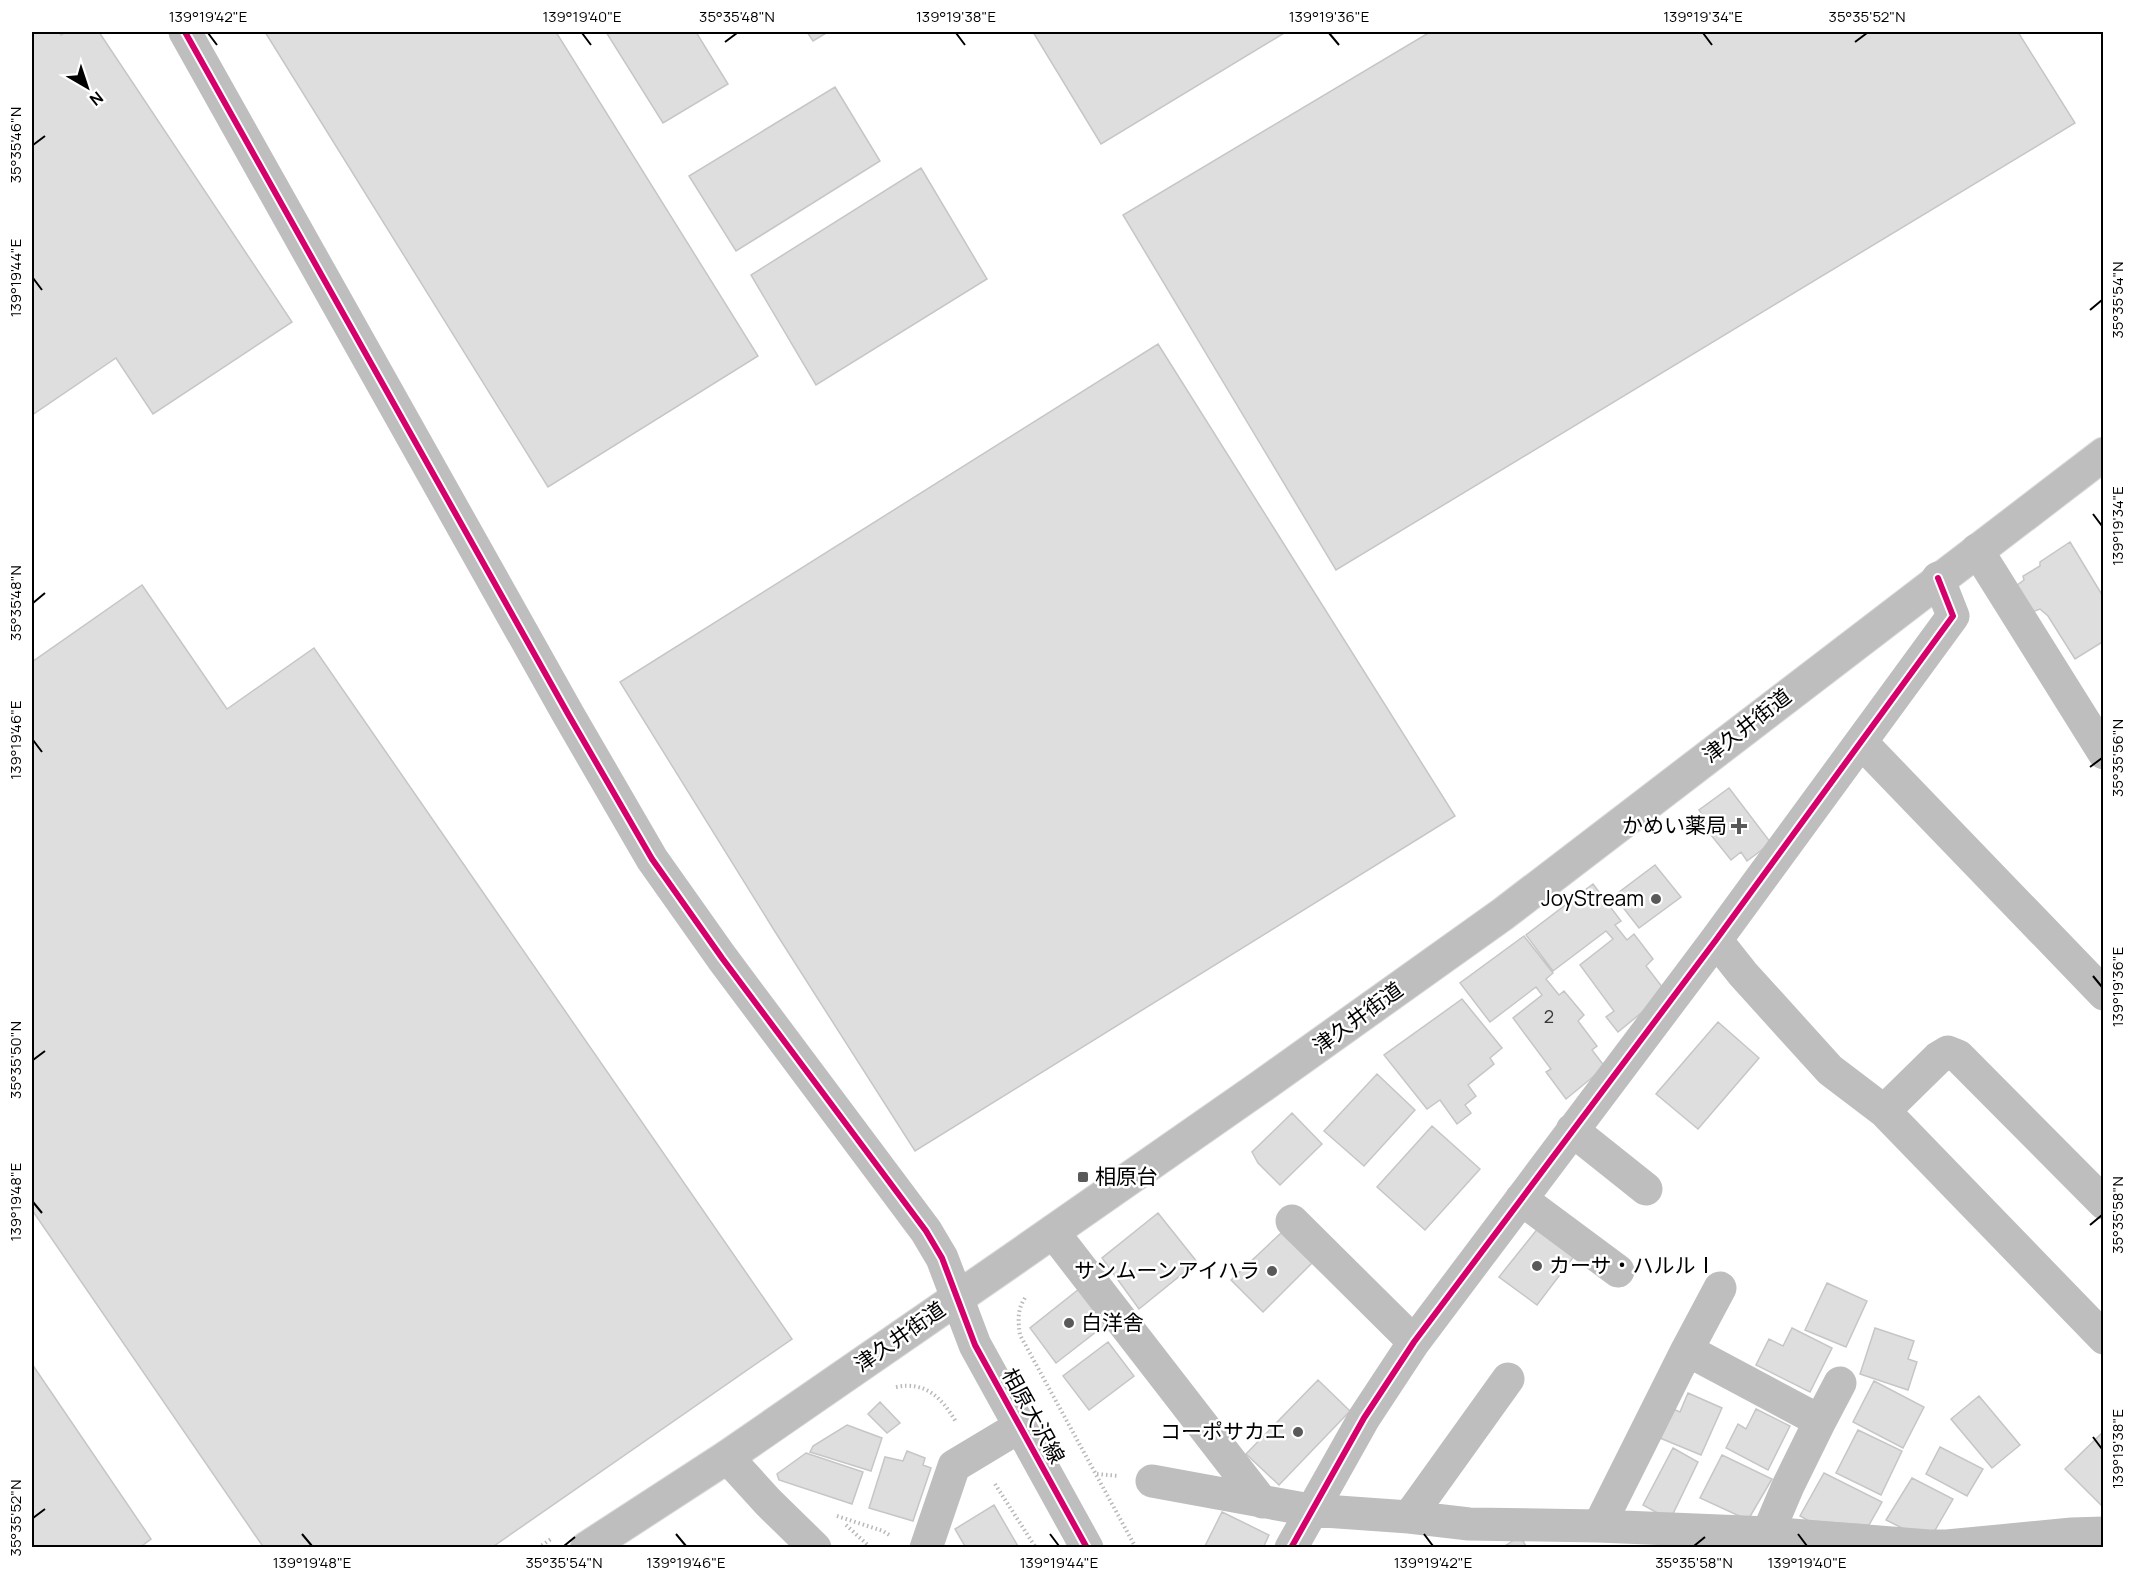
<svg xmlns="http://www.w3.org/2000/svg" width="2135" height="1579" font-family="Manrope,'Noto Sans JP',sans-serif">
	<rect width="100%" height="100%" fill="#fff"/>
	<!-- building -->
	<path fill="#dedede" stroke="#c6c6c6" stroke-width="1.5" d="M32 32H59L61 35 66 32H99L292 322 153 414 116 358 32 415Z
		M265 32H556L758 356 548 487Z
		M606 32H696L728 84 663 123Z
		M807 32H828L813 41Z
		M1033 32H1286L1101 144Z
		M1430 32H2018L2075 123 1336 570 1123 215Z
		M835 87 880 161 736 251 689 176Z
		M921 168 987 279 816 385 751 275Z
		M1158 344 1455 816 915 1151 774 930 620 682Z
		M2070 542 2104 598V641L2075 659 2048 616 2040 609 2032 612 2016 586 2024 580 2023 576 2040 566V562Z
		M142 585 227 709 314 648 792 1339 491 1548H264L32 1210V662Z
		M1729 788 1771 843 1747 861 1741 852 1731 860 1711 835H1707L1695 821 1703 816 1699 810Z
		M1655 865 1681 897 1639 928 1614 896Z
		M1593 884 1621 921 1615 925 1627 940 1634 934 1653 959 1646 966 1663 988 1657 1000 1618 1032 1606 1017 1614 1011 1580 965 1613 939 1606 931 1553 971 1526 935Z
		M1524 936 1553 973 1546 979 1559 995 1564 991 1584 1015 1578 1021 1597 1046 1592 1050 1605 1067 1566 1099 1546 1072 1551 1069 1513 1018 1542 995 1536 987 1490 1022 1460 983Z
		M1462 999 1502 1048 1490 1058 1494 1064 1468 1085 1476 1096 1465 1105 1471 1113 1457 1124 1440 1100 1427 1109 1384 1055Z
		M1718 1022 1759 1058 1698 1129 1656 1094Z
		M1377 1074 1415 1110 1364 1166 1324 1131Z
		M1292 1113 1322 1144 1280 1185 1258 1163 1252 1152Z
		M1432 1126 1480 1169 1425 1230 1377 1187Z
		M1158 1213 1197 1262 1139 1309 1102 1258Z
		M1539 1227 1575 1255 1537 1305 1499 1277Z
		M1281 1233 1312 1263 1263 1312 1231 1280Z
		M1827 1283 1867 1301 1846 1347 1805 1330Z
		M1079 1289 1106 1324 1056 1363 1030 1328Z
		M1792 1328 1832 1348 1810 1392 1756 1365 1769 1339 1783 1346Z
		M1875 1328 1914 1341 1908 1359 1917 1362 1908 1390 1860 1374Z
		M1108 1342 1134 1376 1089 1410 1063 1376Z
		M32 1364 151 1539 139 1548H32Z
		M1318 1380 1350 1411 1279 1485 1246 1454Z
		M1874 1381 1924 1407 1903 1448 1853 1422Z
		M1688 1393 1722 1408 1701 1455 1660 1438 1673 1409 1680 1412Z
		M1979 1396 2020 1445 1992 1468 1951 1419Z
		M880 1402 900 1423 887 1433 868 1414Z
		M1756 1409 1790 1426 1768 1470 1726 1448 1738 1424 1746 1429Z
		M847 1425 882 1438 871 1471 810 1452 813 1446Z
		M1858 1430 1902 1451 1881 1495 1836 1473Z
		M2104 1431V1508L2065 1469Z
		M1940 1447 1983 1469 1967 1496 1926 1474Z
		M1673 1448 1698 1462 1670 1520 1643 1505Z
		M907 1451 925 1458 923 1465 931 1468 913 1521 869 1508 885 1457 903 1461Z
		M806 1453 863 1472 852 1504 779 1480 777 1474Z
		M1722 1455 1772 1479 1748 1520 1700 1498Z
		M1824 1473 1882 1502 1869 1525 1809 1521 1800 1516Z
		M1912 1478 1953 1499 1934 1532 1908 1531 1886 1520Z
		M994 1505 1019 1548H966L955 1529Z
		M1222 1512 1269 1535 1263 1548H1204Z
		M1520 1536 1527 1548H1502Z"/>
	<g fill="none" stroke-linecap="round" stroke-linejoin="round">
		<defs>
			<path id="highway" d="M587 1548 727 1457 1008 1263 1259 1088 1503 914 2104 454"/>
		</defs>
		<!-- highway casing -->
		<use href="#highway" stroke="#dbdbdb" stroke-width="35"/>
		<!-- path -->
		<path stroke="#b9b9b9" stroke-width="4" stroke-dasharray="1.5 3" stroke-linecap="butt" d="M1025 1298C1017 1310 1018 1321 1020 1335L1136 1548
			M896 1387C926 1381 942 1398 956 1422
			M1097 1474 1119 1476
			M995 1484 1036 1548
			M837 1516 883 1531 891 1536
			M846 1525 871 1548
			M538 1548 551 1539"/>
		<!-- minor -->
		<path stroke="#bebebe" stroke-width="33" d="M185 32 568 714 652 859 722 958 926 1231 942 1258 975 1345 1087 1548
			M1977 550 2104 753
			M1861 742 2104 994
			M1716 940 1743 974 1830 1070 1884 1111 2104 1338
			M1884 1111 1938 1058 1948 1052 1958 1056 2104 1203
			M1572 1130 1646 1189
			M1521 1199 1618 1271
			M1292 1221 1414 1342
			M1053 1232 1262 1502
			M1687 1350 1720 1288
			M1820 1421 1840 1383
			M727 1457 768 1502 815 1548
			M1152 1481 1310 1510 1409 1517 1469 1524 1599 1526 1768 1533 1929 1546H1947L2072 1534 2104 1533
			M1409 1517 1508 1379
			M1599 1526 1687 1350 1820 1421 1788 1486 1768 1533
			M926 1548 954 1466 1019 1427
			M1291 1548 1364 1418 1414 1342 1716 940 1953 616 1938 578"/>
		<!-- highway -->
		<use href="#highway" stroke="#bebebe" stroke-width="33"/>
		<defs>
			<path id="cycleway" d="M185 32 568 714 652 859 722 958 926 1231 942 1258 975 1345 1087 1548
				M1291 1548 1364 1418 1414 1342 1716 940 1953 616 1938 578"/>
		</defs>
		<!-- cycleway casing -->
		<use href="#cycleway" stroke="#fff" stroke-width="10"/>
		<!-- cycleway -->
		<use href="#cycleway" stroke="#d6006c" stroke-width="6"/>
	</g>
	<!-- ticks -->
	<path fill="none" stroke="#000" stroke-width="2" d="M208 33 217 45M582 33 591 45M956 33 965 45M1329 33 1339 45M1703 33 1712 45M725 42 737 33M1855 42 1867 33M33 145 45 136M33 278 42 290M2090 310 2102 300M2093 514 2102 526M33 603 45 593M33 740 42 752M2090 767 2102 758M2093 976 2102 987M33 1060 45 1051M33 1202 42 1213M2090 1225 2102 1215M2093 1437 2102 1449M33 1518 45 1509M302 1534 312 1546M676 1534 686 1546M1050 1534 1059 1546M1424 1534 1433 1546M1798 1534 1807 1546M564 1546 575 1537M1694 1546 1705 1537"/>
	<!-- markers -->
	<g fill="#595959" stroke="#fff" stroke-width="2">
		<path d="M1736 817h6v6h6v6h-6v6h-6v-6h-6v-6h6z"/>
		<circle cx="1656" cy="899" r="6"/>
		<rect x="1077" y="1171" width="12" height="12" rx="3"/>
		<circle cx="1537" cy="1266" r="6"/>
		<circle cx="1272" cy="1271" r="6"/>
		<circle cx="1069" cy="1323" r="6"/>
		<circle cx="1298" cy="1432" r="6"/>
	</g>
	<g text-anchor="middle" stroke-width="5" stroke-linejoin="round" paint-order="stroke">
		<!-- number labels -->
		<g font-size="18" fill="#383838">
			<text x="1549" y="1023">2</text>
		</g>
		<!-- street labels -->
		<g font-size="21" fill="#000" stroke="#fff">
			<text transform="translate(1747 726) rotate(-38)" y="7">津久井街道</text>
			<text transform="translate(1358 1018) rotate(-36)" y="7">津久井街道</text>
			<text transform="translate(900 1337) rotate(-35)" y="7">津久井街道</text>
			<text transform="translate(1033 1416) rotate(61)" y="7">相原大沢線</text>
		</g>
		<!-- poi labels -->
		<g font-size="21" fill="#000" stroke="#fff" text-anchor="end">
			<text x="1727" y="833">かめい薬局</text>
			<text x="1644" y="906">JoyStream</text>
			<text x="1095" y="1184" text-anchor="start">相原台</text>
			<text x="1549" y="1273" text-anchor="start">カーサ・ハルルⅠ</text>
			<text x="1260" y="1278">サンムーンアイハラ</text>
			<text x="1081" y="1330" text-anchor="start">白洋舎</text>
			<text x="1286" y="1439">コーポサカエ</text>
		</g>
	</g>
	<!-- border -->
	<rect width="2135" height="1579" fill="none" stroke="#ffffff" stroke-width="66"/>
	<!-- north arrow -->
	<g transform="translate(87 87) rotate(141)" stroke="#ffffff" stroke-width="4.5" paint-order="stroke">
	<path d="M0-4.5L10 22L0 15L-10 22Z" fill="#000000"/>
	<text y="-9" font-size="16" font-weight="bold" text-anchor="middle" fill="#000000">N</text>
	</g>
	<rect x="33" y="33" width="2069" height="1513" fill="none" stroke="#000" stroke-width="2"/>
	<g font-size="15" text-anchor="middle" fill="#000">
		<text x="208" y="22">139°19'42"E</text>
		<text x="582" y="22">139°19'40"E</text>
		<text x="737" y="22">35°35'48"N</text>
		<text x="956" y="22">139°19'38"E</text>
		<text x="1329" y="22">139°19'36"E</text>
		<text x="1703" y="22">139°19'34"E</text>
		<text x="1867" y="22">35°35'52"N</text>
		<text transform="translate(16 145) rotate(-90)" y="5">35°35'46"N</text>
		<text transform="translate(16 278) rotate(-90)" y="5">139°19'44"E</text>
		<text transform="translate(2118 300) rotate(-90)" y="5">35°35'54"N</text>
		<text transform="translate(2118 526) rotate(-90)" y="5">139°19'34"E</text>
		<text transform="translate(16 603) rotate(-90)" y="5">35°35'48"N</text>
		<text transform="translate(16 740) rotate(-90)" y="5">139°19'46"E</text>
		<text transform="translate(2118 758) rotate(-90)" y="5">35°35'56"N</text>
		<text transform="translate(2118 987) rotate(-90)" y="5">139°19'36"E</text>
		<text transform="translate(16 1060) rotate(-90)" y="5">35°35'50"N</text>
		<text transform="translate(16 1202) rotate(-90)" y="5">139°19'48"E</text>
		<text transform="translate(2118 1215) rotate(-90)" y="5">35°35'58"N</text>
		<text transform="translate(2118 1449) rotate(-90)" y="5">139°19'38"E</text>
		<text transform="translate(16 1518) rotate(-90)" y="5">35°35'52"N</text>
		<text x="312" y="1568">139°19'48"E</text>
		<text x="564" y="1568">35°35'54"N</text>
		<text x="686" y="1568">139°19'46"E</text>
		<text x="1059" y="1568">139°19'44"E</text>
		<text x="1433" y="1568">139°19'42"E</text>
		<text x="1694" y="1568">35°35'58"N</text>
		<text x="1807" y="1568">139°19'40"E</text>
	</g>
</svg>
